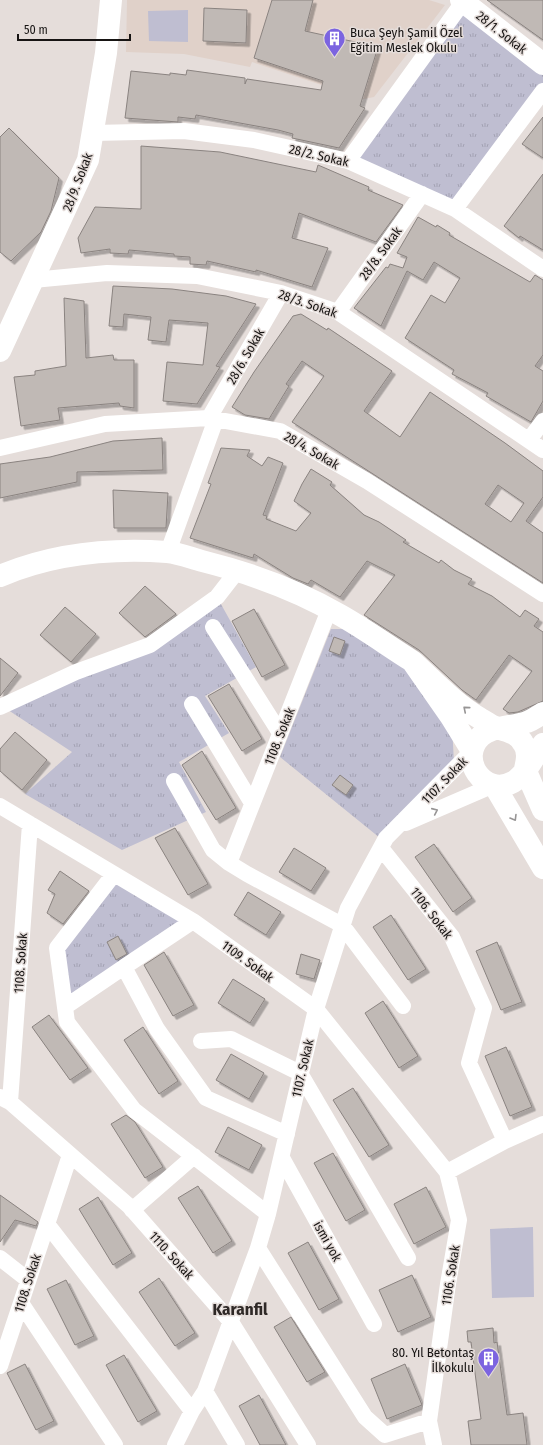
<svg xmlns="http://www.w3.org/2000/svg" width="543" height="1445" font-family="'Fira Sans Condensed',sans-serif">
	<defs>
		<pattern id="park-tufts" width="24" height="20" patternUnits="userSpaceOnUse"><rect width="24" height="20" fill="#bfbed1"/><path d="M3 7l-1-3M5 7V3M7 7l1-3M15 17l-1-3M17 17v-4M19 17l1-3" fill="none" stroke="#a3a2b3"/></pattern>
		<filter id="shadow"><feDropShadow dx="3.5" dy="3.5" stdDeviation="0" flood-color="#0004"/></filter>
	</defs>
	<rect width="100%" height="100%" fill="#e5ddda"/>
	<!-- built -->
	<path fill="#e0d1c9" d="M127 0H429L445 5 374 97 364 99 252 62 250 67 184 54 126 52Z"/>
	<!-- grass -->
	<path fill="#bfbed1" d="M188 10V42L149 41 148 11Z
		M533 1227 534 1297 492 1298 490 1229Z"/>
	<!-- park -->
	<path fill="url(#park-tufts)" d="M463 2 543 64V91L455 209 348 161Z
		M217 597 256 667 205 696 229 733 179 762 206 812 122 850 25 794 72 752 2 706 150 645Z
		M331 629H354L407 665 452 725 454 763 380 838 280 757Z
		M114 874 193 921 65 1007 57 948Z"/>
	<!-- building -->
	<path fill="#c0b9b5" stroke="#8a8380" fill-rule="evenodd" filter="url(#shadow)" d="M272 0H313L305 31 378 47 360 106 365 108 339 148 292 138 293 134 278 130 196 115 195 119 178 117V122L125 118 131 71 170 75V73L186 75 187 70 245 78V84L247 79 321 90 323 81 254 58Z
		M487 0H543V40Z
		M204 8 247 10 246 43 203 41Z
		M543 117V158L522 144Z
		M9 128 59 178 51 211 41 232 11 261 0 252V137Z
		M141 146 220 152 316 172 318 165 369 187 368 190 403 205 376 242 299 213 292 238 328 248 312 287 256 270V272L207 261 206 265 190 264V257L174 256V254L129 250 128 254 110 253V249L81 253 78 238 95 207 141 209Z
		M543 174V250L520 236 519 238 504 226Z
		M418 217 436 227 437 225 450 233 449 235 530 282 535 275 543 280V355L535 366 543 371V401L531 422 486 396 488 393 452 374 454 370 405 338 431 295 445 303 460 278 434 262 423 280 407 271 381 326 354 308 386 267 388 268 390 264 403 268 407 257 397 253Z
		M113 286 172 289 226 296 256 304 216 366 220 367 197 404 163 401 167 362 203 365 208 323 169 320 166 342 148 340 151 317 124 314 123 327 109 326Z
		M64 298 84 301 86 358 113 355 114 360H134V408L120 406 119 403 58 408 60 420 21 426 14 377 35 375V371L66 366Z
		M301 314 327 330 328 328 392 371 364 411 400 437 430 392 505 443 543 471V497L526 521 543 533V583L292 422 324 376 302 361 286 384 289 386 269 419 245 415 232 407 254 372 293 316ZM498 485 524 503 511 522 485 504Z
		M162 438 163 470 77 472V482L0 498V464L50 457 113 441Z
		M221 448 250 450 247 456 262 466 268 457 283 463 263 515 267 516 266 519 296 531 311 513 294 501 302 484 311 469 332 482 330 485 364 515 379 522 406 540 403 542 439 563 441 560 454 570 472 579 468 584 492 596 520 617 525 610 539 619 534 626 543 632V701L518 712 509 713 503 709 532 671 509 655 476 700 462 690 419 650 364 615 395 575 367 561 340 597 311 580 308 584 293 578 254 554 253 558 190 538 211 484 208 483Z
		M113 490 168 493 166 528H114Z
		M145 586 176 614 145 637 119 613Z
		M65 607 96 634 71 662 40 635Z
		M254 609 285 665 262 677 232 621Z
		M334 637 345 641 340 655 329 651Z
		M0 658 18 673 0 696Z
		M229 684 262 739 242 751 208 696Z
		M15 732 47 760 22 790 0 771V749Z
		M202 751 236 808 216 820 182 765Z
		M340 775 353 785 346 795 332 785Z
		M175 828 208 884 188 895 155 838Z
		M434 844 472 898 453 912 415 857Z
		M294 848 326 868 311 891 279 872Z
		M60 871 89 891 63 924 47 913 55 894 48 890Z
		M248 892 281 912 266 935 234 915Z
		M391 915 426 969 408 980 373 927Z
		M118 936 127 954 116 960 107 942Z
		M497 942 522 1002 501 1010 476 951Z
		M164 952 194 1005 173 1016 144 965Z
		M301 954 320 960 314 979 296 974Z
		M233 979 265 999 250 1023 218 1003Z
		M383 1001 418 1056 399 1068 365 1013Z
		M49 1015 88 1068 70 1080 32 1027Z
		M143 1027 178 1081 159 1094 124 1040Z
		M506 1047 532 1107 510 1116 485 1056Z
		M231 1054 264 1073 249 1099 216 1080Z
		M353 1088 389 1145 369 1157 333 1100Z
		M126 1115 135 1122 163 1167 145 1178 111 1124Z
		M228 1127 262 1145 249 1170 215 1152Z
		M333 1153 365 1210 346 1221 314 1163Z
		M198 1186 232 1241 213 1253 178 1198Z
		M426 1187 446 1227 414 1244 394 1204Z
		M0 1195 38 1222 36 1226 15 1220 0 1242Z
		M98 1197 132 1253 113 1265 79 1209Z
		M308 1242 339 1299 319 1310 288 1253Z
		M412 1275 431 1317 398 1332 379 1290Z
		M159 1278 195 1333 175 1346 139 1292Z
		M66 1280 94 1336 75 1345 47 1289Z
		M291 1317 325 1372 307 1382 274 1327Z
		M493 1328 494 1343 497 1342 507 1415 523 1413 527 1445H471L468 1421 481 1419 471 1342H468L467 1331Z
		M124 1355 157 1411 138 1422 106 1365Z
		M25 1364 54 1421 36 1430 7 1373Z
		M405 1364 422 1405 387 1419 371 1379Z
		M259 1395 286 1445H260L239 1406Z"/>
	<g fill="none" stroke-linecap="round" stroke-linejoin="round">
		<!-- street -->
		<path stroke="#fff" stroke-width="16" d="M93 133 184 131 254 140 348 161 455 209 543 269
			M348 161 463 2
			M455 209 543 91
			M33 280 107 273 197 276 281 293 338 312 543 450
			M338 312 422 194
			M209 418 281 293
			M529 440 543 421
			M0 448 105 424 209 418 280 431 367 481 543 594
			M168 552 216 419
			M213 627 280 733
			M192 704 252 803
			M0 707 76 672 150 645 217 597 238 570
			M174 781 213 850 229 863 247 874 342 925 403 1006
			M0 806 193 921 316 1009 447 1172 459 1220 448 1284 429 1421 434 1445
			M406 823 494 785
			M381 848 452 937 484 1008 469 1063 505 1141
			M229 863 329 610
			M114 874 57 948 67 1022 134 1110 268 1214
			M124 967 193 921
			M65 1007 124 967 157 1029 206 1098 287 1134
			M201 1041 231 1039 300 1073 408 1258
			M0 1097 10 1102 129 1206 231 1322 308 1445
			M10 1102 30 824
			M282 1158 374 1324
			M447 1172 505 1141 543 1124
			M132 1210 194 1156
			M47 1224 192 1411
			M258 1248 365 1417 385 1435 429 1421
			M0 1258 28 1280
			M21 1303 115 1445
			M0 1366 70 1155
			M205 1391 237 1445
			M175 1445 192 1411 205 1391 258 1248 268 1214 316 1009 348 908 386 838 472 751"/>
		<!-- secondary -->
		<path stroke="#fff" stroke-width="22" d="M461 0 543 64
			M0 351 88 160 106 53 111 0
			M0 576C52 554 110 548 167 552 178 553 191 558 202 561 250 573 297 590 340 615 365 629 388 646 412 661
			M543 713C538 716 532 720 527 722 513 727 492 726 481 736 457 758 484 798 513 782 526 775 534 756 543 744
			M472 751 451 717 412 661C434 681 455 704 481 719 487 722 493 727 500 729 509 732 517 733 523 743 529 751 527 760 525 769
			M525 769 543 810
			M494 785 543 868"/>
	</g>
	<!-- one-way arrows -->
	<defs><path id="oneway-chevron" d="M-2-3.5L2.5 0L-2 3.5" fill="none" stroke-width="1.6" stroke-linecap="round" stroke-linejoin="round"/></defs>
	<g stroke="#979595">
		<use href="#oneway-chevron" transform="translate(466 709) rotate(-140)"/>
		<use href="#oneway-chevron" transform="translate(435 811) rotate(-24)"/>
		<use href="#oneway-chevron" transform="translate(514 818) rotate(59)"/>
	</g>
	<!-- icons -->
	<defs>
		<symbol id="building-pin" viewBox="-11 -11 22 30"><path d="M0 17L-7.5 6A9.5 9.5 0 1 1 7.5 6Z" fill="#7c64e0" stroke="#e5ddda"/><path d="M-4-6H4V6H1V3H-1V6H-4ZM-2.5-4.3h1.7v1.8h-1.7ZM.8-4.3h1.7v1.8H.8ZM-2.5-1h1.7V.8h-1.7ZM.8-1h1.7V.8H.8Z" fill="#fff"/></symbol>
	</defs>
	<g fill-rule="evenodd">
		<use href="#building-pin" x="322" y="26" width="25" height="34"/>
		<use href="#building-pin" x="476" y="1346" width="25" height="34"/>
	</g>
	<g text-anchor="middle" stroke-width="3" stroke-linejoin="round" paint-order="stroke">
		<!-- poi labels -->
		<g font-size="13" fill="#171413" stroke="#e5ddda" text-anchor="start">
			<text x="350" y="37">Buca Şeyh Şamil Özel<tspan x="350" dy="15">Eğitim Meslek Okulu</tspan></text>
			<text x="474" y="1357" text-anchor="end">80. Yıl Betontaş<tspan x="474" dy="15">İlkokulu</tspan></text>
		</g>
		<!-- street labels -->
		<g font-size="13" fill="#171413" stroke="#e5ddda">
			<text transform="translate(502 32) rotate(38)" y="5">28/1. Sokak</text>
			<text transform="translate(319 155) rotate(13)" y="5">28/2. Sokak</text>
			<text transform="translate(77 182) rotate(-69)" y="5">28/9. Sokak</text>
			<text transform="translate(380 253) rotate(-54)" y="5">28/8. Sokak</text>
			<text transform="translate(308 303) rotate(19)" y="5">28/3. Sokak</text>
			<text transform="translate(245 356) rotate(-60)" y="5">28/6. Sokak</text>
			<text transform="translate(312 450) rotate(30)" y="5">28/4. Sokak</text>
			<text transform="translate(279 736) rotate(-68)" y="5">1108. Sokak</text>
			<text transform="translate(444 780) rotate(-46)" y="5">1107. Sokak</text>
			<text transform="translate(432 913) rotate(53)" y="5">1106. Sokak</text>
			<text transform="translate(248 961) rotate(36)" y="5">1109. Sokak</text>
			<text transform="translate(20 963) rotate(-86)" y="5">1108. Sokak</text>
			<text transform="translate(302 1068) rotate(-77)" y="5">1107. Sokak</text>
			<text transform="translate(328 1241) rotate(61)" y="5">ismi yok</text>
			<text transform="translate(172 1255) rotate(48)" y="5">1110. Sokak</text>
			<text transform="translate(450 1275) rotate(-81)" y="5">1106. Sokak</text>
			<text transform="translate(27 1283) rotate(-72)" y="5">1108. Sokak</text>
		</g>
		<!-- district labels -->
		<g font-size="17" font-weight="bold" fill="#2f2927" stroke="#e5ddda">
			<text x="240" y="1315">Karanfil</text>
		</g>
	</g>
	<!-- scale -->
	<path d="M18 34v6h112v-6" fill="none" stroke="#171413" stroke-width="2"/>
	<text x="24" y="34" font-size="12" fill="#171413" stroke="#e5ddda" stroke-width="3" paint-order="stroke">50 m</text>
</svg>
